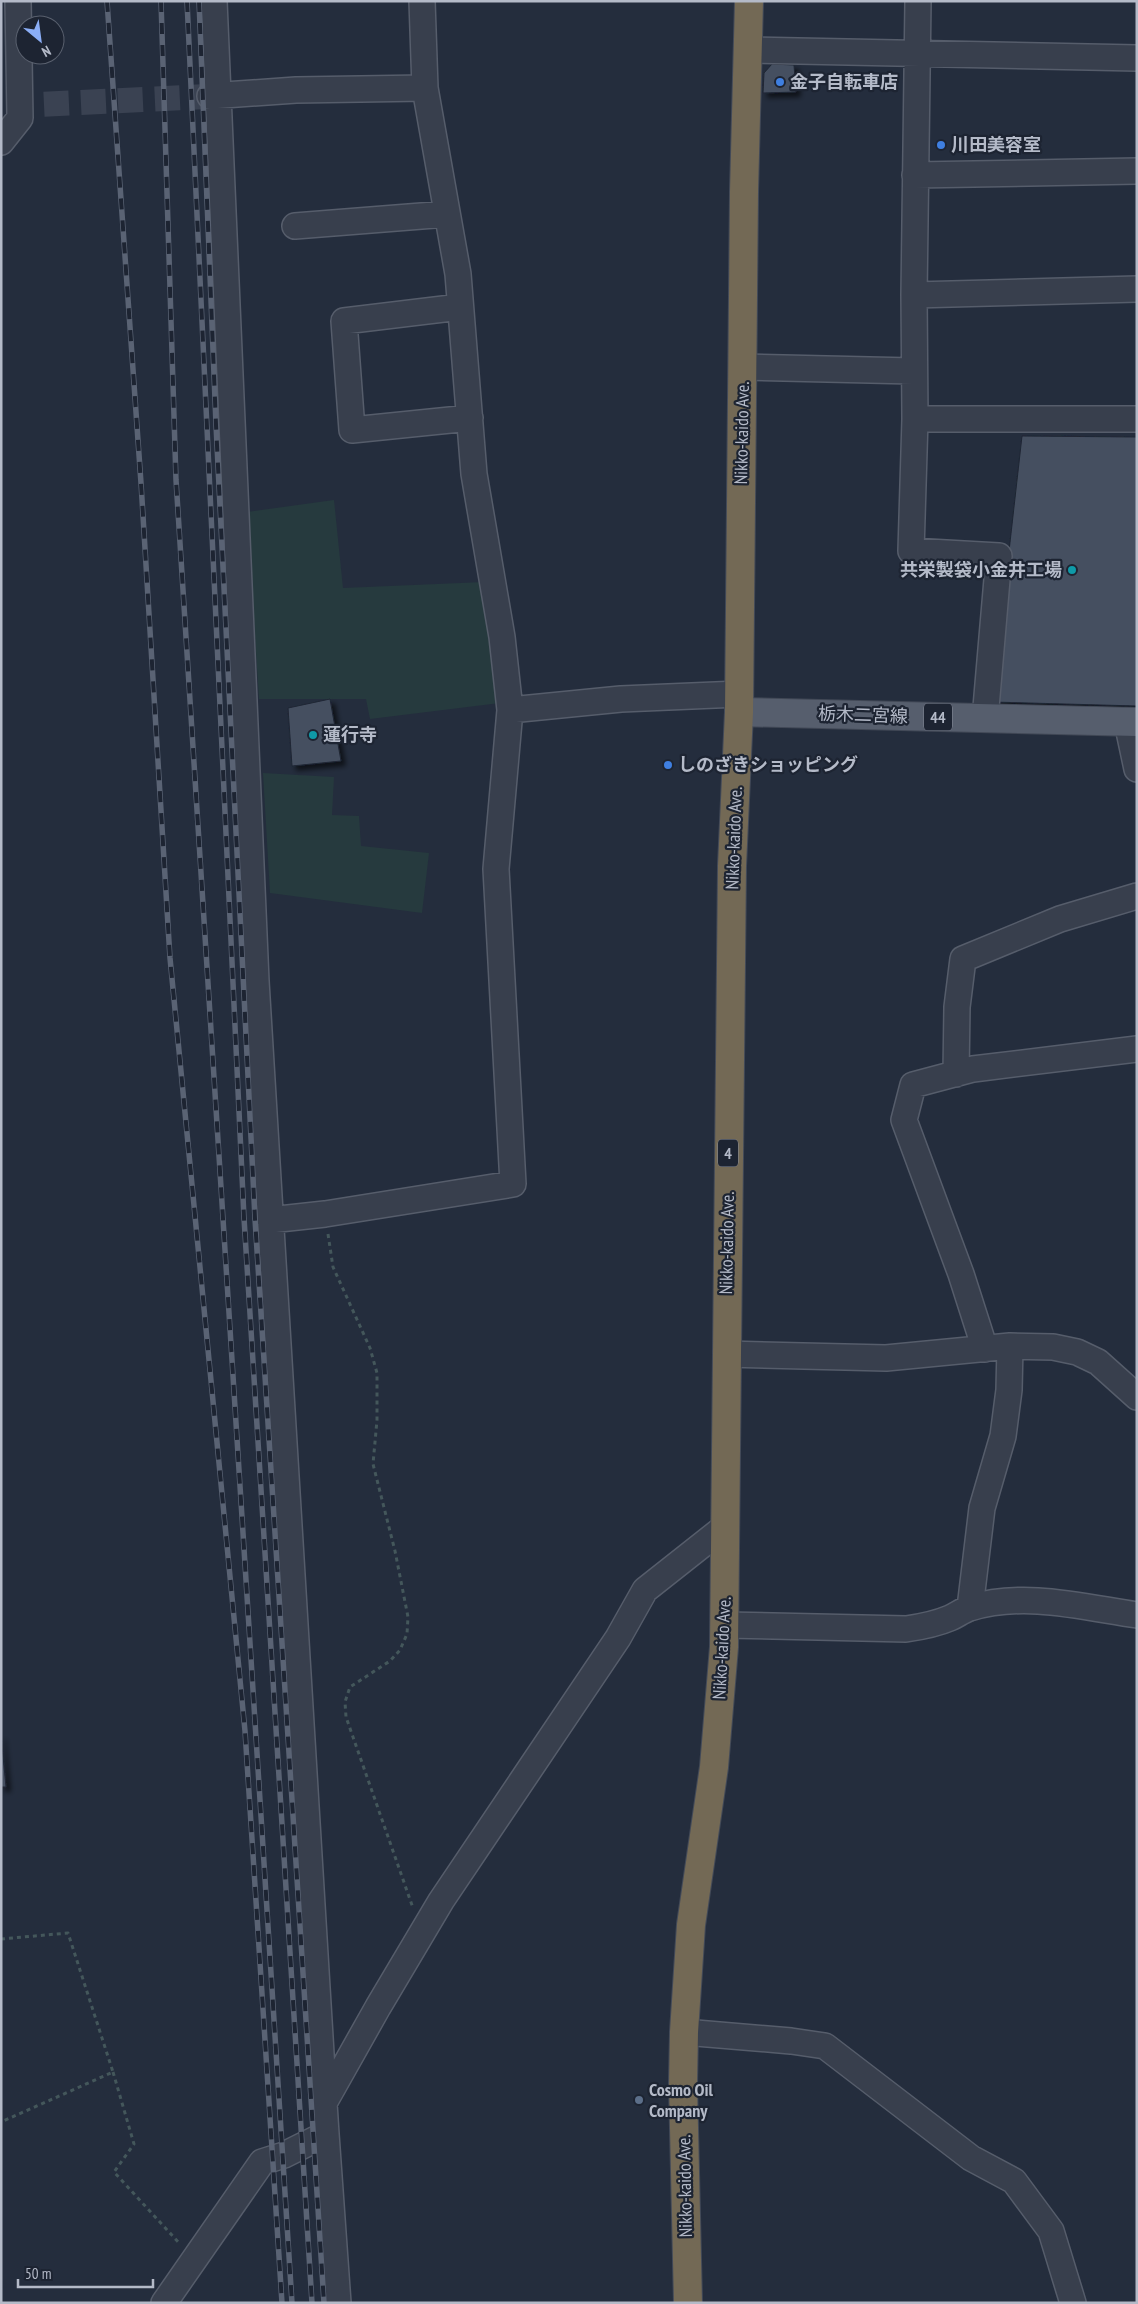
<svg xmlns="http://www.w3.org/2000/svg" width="1138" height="2304" font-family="'PT Sans Narrow','Noto Sans JP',sans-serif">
	<defs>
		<filter id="shadow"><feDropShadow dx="4.5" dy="4.5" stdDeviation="2.5" flood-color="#0009"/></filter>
	</defs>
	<rect width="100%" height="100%" fill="#242d3d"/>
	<!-- green -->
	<path fill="#263a3e" d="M334 500 343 588 484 582 500 703 370 719 366 699H259L247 512Z
		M263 773 334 777 332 815 359 816 361 846 429 853 422 913 270 893Z"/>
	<!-- building -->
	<path fill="#454f60" stroke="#1f2634" filter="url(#shadow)" d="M772 64 794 65 796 92 763 93 764 73Z
		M1022 436 1137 437V706L992 702Z
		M330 699 341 761 292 766 288 708Z
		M1 1735 6 1787H1Z"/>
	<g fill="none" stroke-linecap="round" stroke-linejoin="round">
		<!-- minor-tunnel -->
		<path stroke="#3a4252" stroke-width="25" stroke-dasharray="25 12" stroke-linecap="butt" d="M7 106 217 96"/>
		<defs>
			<path id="minor" d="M214 1 256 981 324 2103
				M918 1 914 295 915 419H1137
				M749 50 1137 58
				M210 96 296 90 425 88
				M1 142 20 118 18 1
				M915 175 1137 171
				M295 226 447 214
				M914 295 1137 289
				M460 307 344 321 352 430 470 418
				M742 367 913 371
				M915 419 911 551 999 556 985 719
				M510 710 621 699 739 694
				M1127 722 1137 769
				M956 1074 957 1007 963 959 1060 919 1137 896
				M270 1220 325 1214 513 1184 496 869 510 710 502 637 474 474 458 274 425 88 422 1
				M985 1349 961 1274 904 1120 913 1085 973 1069 1137 1049
				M726 1354 886 1358 1010 1346 1053 1347 1077 1352 1098 1362 1137 1397
				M970 1608 982 1508 1003 1436 1009 1390 1010 1346
				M725 1625 906 1629C920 1627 936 1624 950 1618 957 1615 963 1610 970 1608 1024 1591 1083 1607 1137 1615
				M684 2032 791 2041 825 2046 971 2158 1014 2181 1051 2231 1073 2303
				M326 2134 338 2303
				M164 2303 262 2162 284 2155 326 2134 324 2103 378 2007 441 1901 618 1638 645 1590 726 1526"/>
			<path id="major" d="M739 712 1137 722"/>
			<path id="highway" d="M688 2303 683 2084 684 2032 691 1925 714 1767 724 1647 732 866 739 712 744 192 749 1"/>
		</defs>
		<!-- minor casing -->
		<use href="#minor" stroke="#565d6b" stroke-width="28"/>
		<!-- major casing -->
		<use href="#major" stroke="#414856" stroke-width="30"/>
		<!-- highway casing -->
		<use href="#highway" stroke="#434a58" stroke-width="30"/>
		<!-- path -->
		<path stroke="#44575b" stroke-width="3" stroke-dasharray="4 4" stroke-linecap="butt" d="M328 1234 333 1267 370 1348 377 1373V1420L373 1464 395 1551 408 1617 407 1634 400 1650 390 1661 350 1687 345 1702 346 1717 413 1908
			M1 1939 68 1933 113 2072 1 2122
			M113 2072 134 2144 114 2172 180 2244"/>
		<!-- minor -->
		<use href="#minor" stroke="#383f4d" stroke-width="25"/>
		<!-- major -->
		<use href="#major" stroke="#565e6d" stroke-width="28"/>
		<!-- highway -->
		<use href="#highway" stroke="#736955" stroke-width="28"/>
		<defs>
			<path id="rail" d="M107 1 141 483 170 958 245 1731 282 2303
				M161 1 176 480 292 2303
				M187 1 244 1218 312 2303
				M199 1 216 425 255 1219 324 2303"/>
		</defs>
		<!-- rail casing -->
		<use href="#rail" stroke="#5a6374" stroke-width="5.5"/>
		<!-- rail -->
		<use href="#rail" stroke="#1d2432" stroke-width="4" stroke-dasharray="11" stroke-linecap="butt"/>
	</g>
	<!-- markers -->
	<g fill="#3f7fe0" stroke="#1d2432" stroke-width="2">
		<circle cx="780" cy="82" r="5"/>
		<circle cx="941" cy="145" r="5"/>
		<circle cx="668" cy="765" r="5"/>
	</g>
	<g fill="#0f9aa8" stroke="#1d2432" stroke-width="2">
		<circle cx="1072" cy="570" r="5"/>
		<circle cx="313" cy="735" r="5"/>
	</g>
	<circle fill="#5c6f8a" stroke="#1d2432" stroke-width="2" cx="639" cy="2100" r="5"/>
	<g text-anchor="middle" stroke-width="4.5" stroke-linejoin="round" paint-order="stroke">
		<!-- shield labels -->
		<g fill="#1d2432" stroke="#878d9b" stroke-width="1">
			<rect x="924" y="703.5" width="28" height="27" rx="4"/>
			<rect x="718" y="1139.5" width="20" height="27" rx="4"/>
		</g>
		<g font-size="16" font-weight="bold" fill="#b4bac8">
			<text x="938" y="723">44</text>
			<text x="728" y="1159">4</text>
		</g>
		<!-- poi labels -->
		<g font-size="18" font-weight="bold" fill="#b4bac8" stroke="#1d2432" text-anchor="start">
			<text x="790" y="88">金子自転車店</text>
			<text x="951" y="151">川田美容室</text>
			<text x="1062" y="576" text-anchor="end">共栄製袋小金井工場</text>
			<text x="323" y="741">蓮行寺</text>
			<text x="678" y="771">しのざきショッピング</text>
			<text x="649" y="2096">Cosmo Oil<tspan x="649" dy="21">Company</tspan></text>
		</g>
		<!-- street labels -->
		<g font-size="18" fill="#b4bac8" stroke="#1d2432">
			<text transform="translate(742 433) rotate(-89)" y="6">Nikko-kaido Ave.</text>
			<text transform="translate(863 715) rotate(2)" y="6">栃木二宮線</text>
			<text transform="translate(734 838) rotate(-88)" y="6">Nikko-kaido Ave.</text>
			<text transform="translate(727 1243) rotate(-89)" y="6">Nikko-kaido Ave.</text>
			<text transform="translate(722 1648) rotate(-87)" y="6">Nikko-kaido Ave.</text>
			<text transform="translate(685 2186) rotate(-91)" y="6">Nikko-kaido Ave.</text>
		</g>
	</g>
	<!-- border -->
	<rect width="1138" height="2304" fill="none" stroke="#b4bac8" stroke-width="5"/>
	<!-- north arrow -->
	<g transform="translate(40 40) rotate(151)"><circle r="24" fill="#1d2432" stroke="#59606e"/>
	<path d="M0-4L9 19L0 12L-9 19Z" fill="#8baef6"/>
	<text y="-8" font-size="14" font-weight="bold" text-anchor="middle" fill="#b4bac8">N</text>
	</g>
	<!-- scale -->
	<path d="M18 2279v8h135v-8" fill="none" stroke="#b4bac8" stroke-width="2.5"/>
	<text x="25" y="2279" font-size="15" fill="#b4bac8" stroke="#1d2432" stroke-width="4" paint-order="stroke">50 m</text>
</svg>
